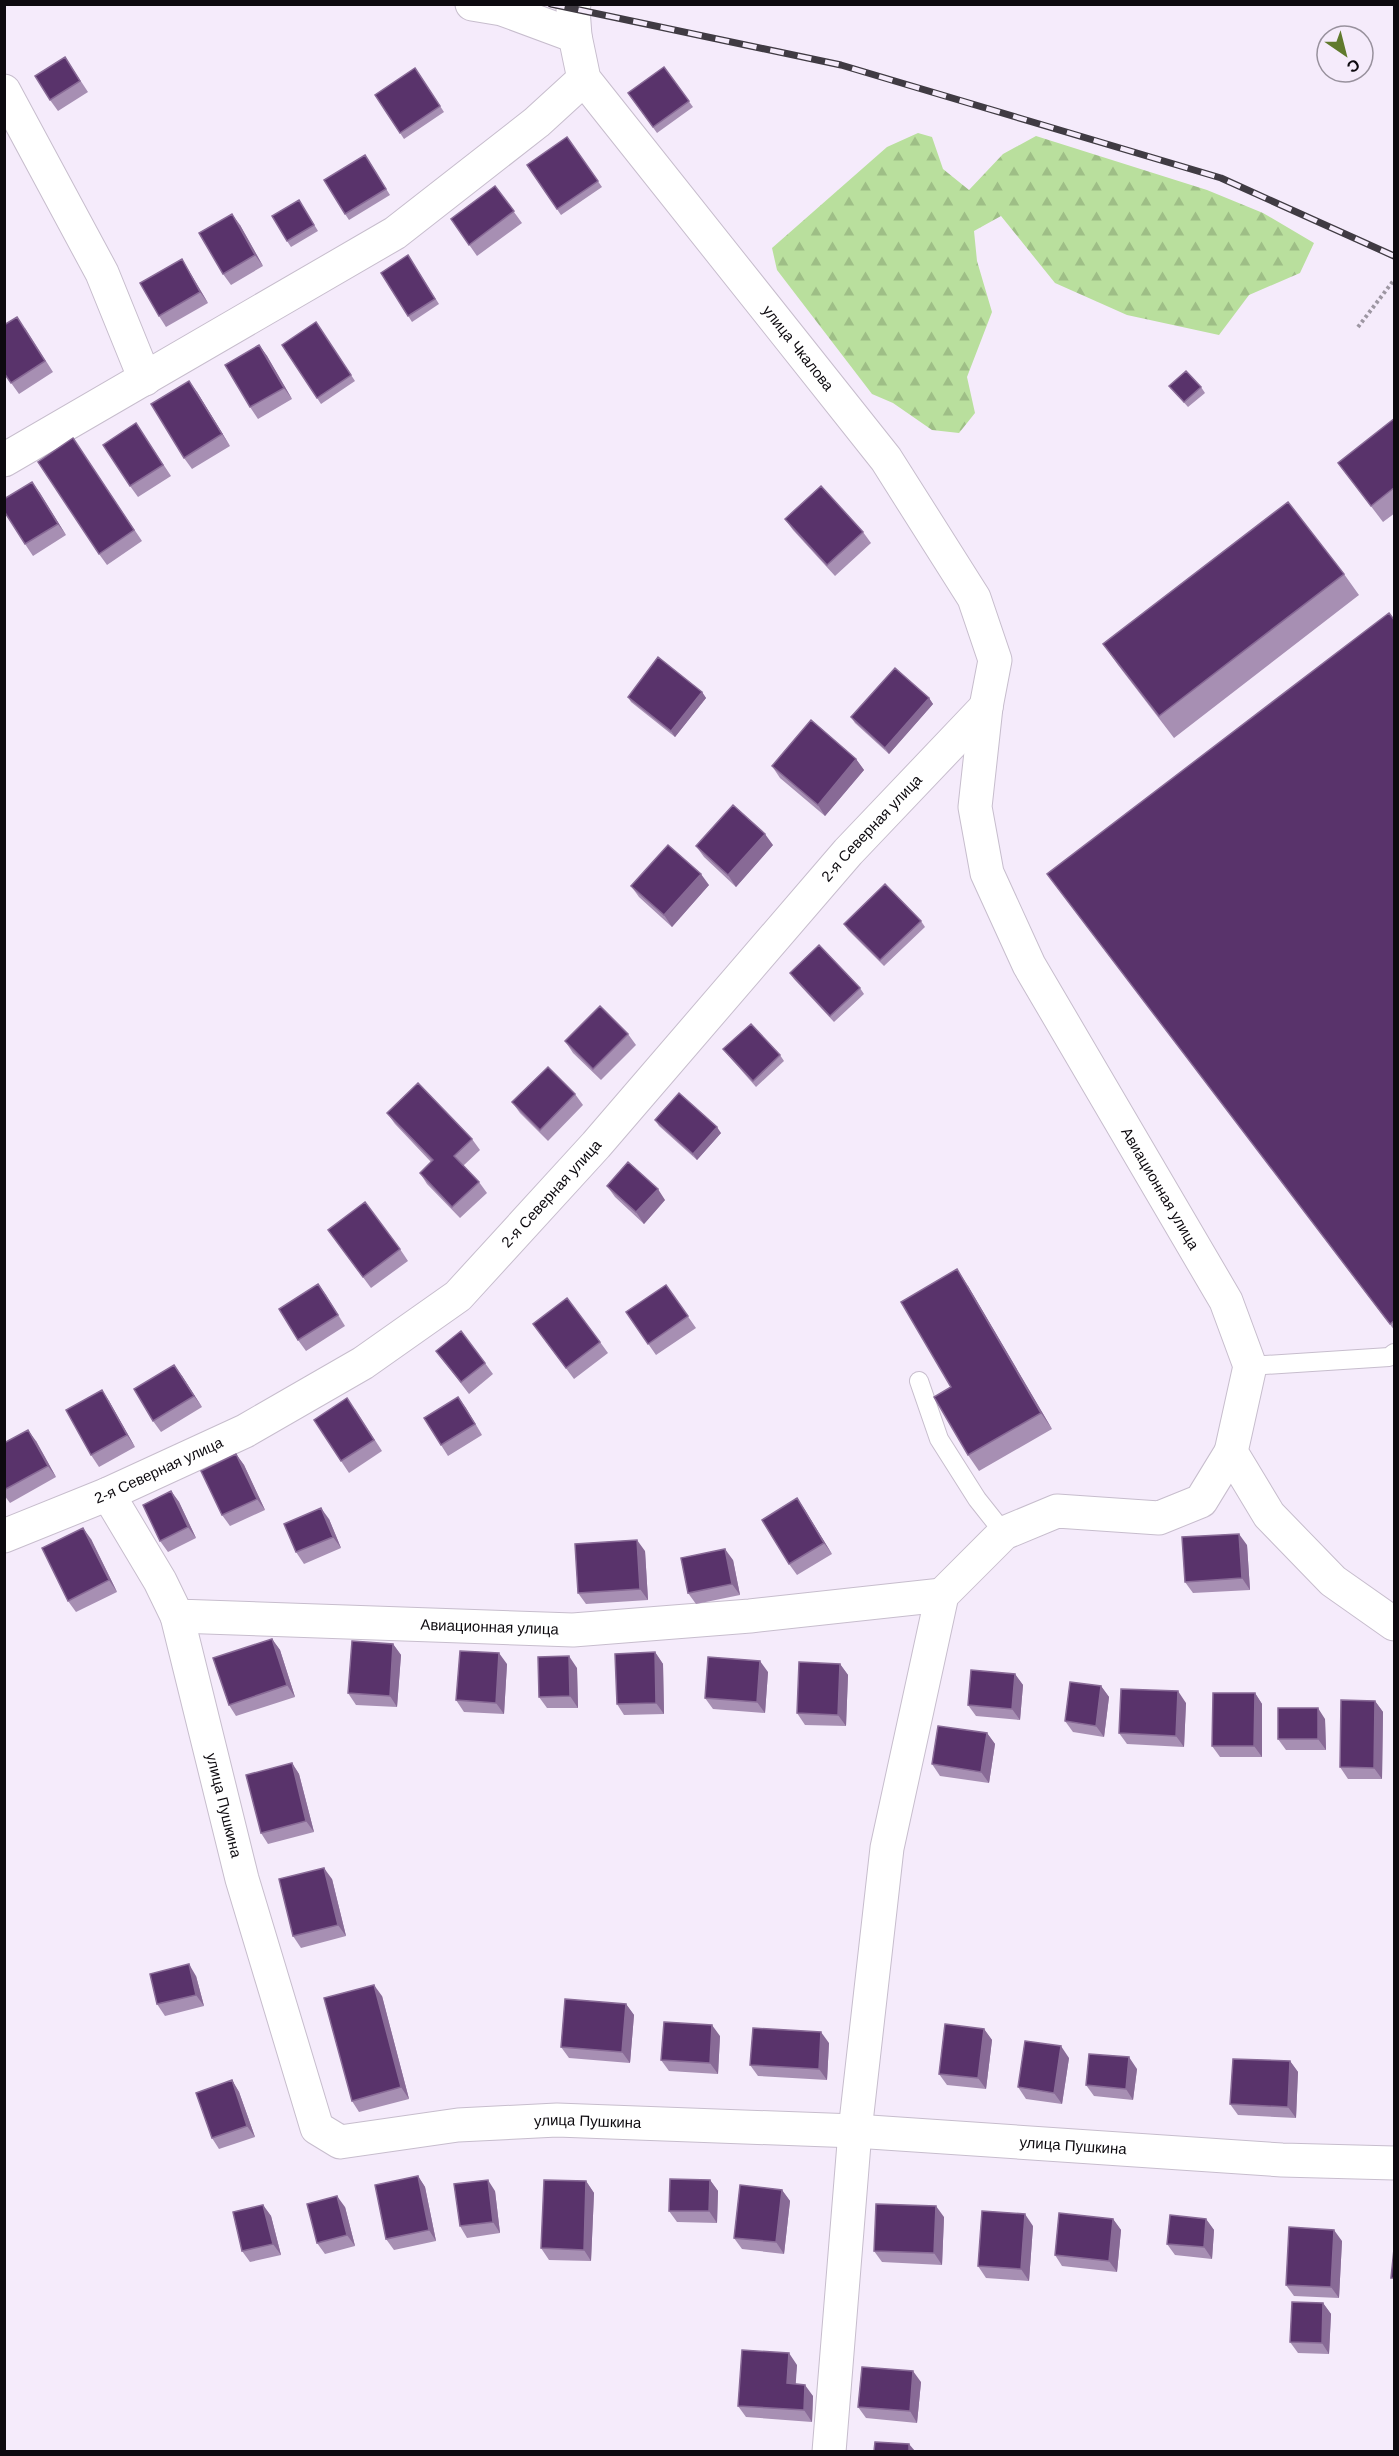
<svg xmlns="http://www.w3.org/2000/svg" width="1399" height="2456" font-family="Helvetica,sans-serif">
	<defs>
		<pattern id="forest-firs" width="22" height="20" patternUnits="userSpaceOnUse" patternTransform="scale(1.5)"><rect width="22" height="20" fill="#b9df9d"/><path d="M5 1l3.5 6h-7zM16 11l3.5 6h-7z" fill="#9ebe86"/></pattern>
	</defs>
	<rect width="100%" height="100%" fill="#f5ebfb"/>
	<!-- forest -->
	<path fill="url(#forest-firs)" d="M918 133 932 137 943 169 969 190 1003 154 1036 136 1207 190 1263 213 1314 243 1300 273 1249 295 1219 335 1127 315 1055 283 1001 216 974 231 977 261 992 312 967 377 975 413 959 433 932 430 893 403 872 394 777 270 772 248 887 147Z"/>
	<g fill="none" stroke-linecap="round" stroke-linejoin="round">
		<defs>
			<path id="lane" d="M1250 1366 1389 1357 1394 1353
				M919 1381 939 1439 977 1499 1004 1533"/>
			<g id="street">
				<path d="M472 4 502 9 575 36"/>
				<path d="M4 91 102 273 145 379"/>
				<path d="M4 460 395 233 537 122 584 79"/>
				<path id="s1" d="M986 707 975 807 987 873 1029 965 1226 1301 1250 1366 1231 1452 1269 1515 1333 1581 1394 1624"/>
				<path id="s2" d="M108 1494 160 1581 177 1616 573 1630 750 1616 942 1595"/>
				<path id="s3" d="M4 1536 108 1494 245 1431 363 1363 458 1296 596 1145 848 852 986 707"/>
				<path id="s4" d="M177 1616 242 1879 317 2128 340 2142 458 2125 557 2120 855 2131 1282 2160 1394 2163"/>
				<path d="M829 2452 855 2131 887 1848 942 1595 1004 1533 1057 1511 1159 1518 1201 1501 1231 1452"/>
			</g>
			<g id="secondary">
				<path id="s5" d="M574 4 573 9 575 36 584 79 886 459 974 598 995 660 986 707"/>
			</g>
		</defs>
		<!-- lane casing -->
		<use href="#lane" stroke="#c7bdcd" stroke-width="20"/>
		<!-- street casing -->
		<use href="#street" stroke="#c7bdcd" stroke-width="35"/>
		<!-- secondary casing -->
		<use href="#secondary" stroke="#c7bdcd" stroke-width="35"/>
		<!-- path -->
		<path stroke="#9d96a2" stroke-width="4" stroke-dasharray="3 3" stroke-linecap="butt" d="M1358 327 1394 280"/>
		<!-- lane -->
		<use href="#lane" stroke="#fff" stroke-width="18"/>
		<!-- street -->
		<use href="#street" stroke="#fff" stroke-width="33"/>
		<!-- secondary -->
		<use href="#secondary" stroke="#fff" stroke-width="33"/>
		<defs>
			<path id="rail" d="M551 4 841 65 1221 178 1394 256"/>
		</defs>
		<!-- rail casing -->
		<use href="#rail" stroke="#403b43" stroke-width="7"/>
		<!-- rail -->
		<use href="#rail" stroke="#f5ebfb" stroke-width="4.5" stroke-dasharray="14" stroke-linecap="butt"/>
	</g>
	<!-- wall -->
	<path fill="#a78fb3" d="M65 57 88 92 58 111 50 100Z
		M664 67 693 107 657 133 628 93Z
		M415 68 444 112 404 139 375 95Z
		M567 137 602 187 561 215 527 165Z
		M369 161 390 195 349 220 345 214Z
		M495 186 522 223 477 256 451 219Z
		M299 200 318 231 291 247 287 241Z
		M240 225 263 266 231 285 223 274Z
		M408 255 439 304 412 322 381 273Z
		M182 259 189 271 208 303 166 327 159 316Z
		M316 322 355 381 321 404 282 345Z
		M25 328 53 372 19 394 4 373Z
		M259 345 267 356 292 399 258 419 250 407Z
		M1169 386 1201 387 1205 393 1188 407Z
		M197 392 230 446 192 469 184 458Z
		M1395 418V513L1383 522 1338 463Z
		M136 423 171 476 138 497 130 486Z
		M73 438 142 541 107 565 99 554Z
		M32 482 66 535 33 556 25 544Z
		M785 519 863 532 871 543 835 576 793 530Z
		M1344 574 1359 595 1174 738 1118 665 1103 644Z
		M1395 621V1331L1047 874Z
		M702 692 706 698 675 737 631 702 628 697Z
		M929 698 933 704 889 754 855 723 851 717Z
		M856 759 864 770 825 816 780 778 772 766Z
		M773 845 736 887 704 857 696 846Z
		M709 885 672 927 639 897 631 886Z
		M921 921 925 927 884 966 848 930 844 924Z
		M790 973 860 988 864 994 834 1022 794 979Z
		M628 1034 636 1045 601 1080 573 1053 565 1041Z
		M723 1049 780 1055 784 1061 756 1087 727 1054Z
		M575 1094 583 1105 548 1141 520 1113 512 1102Z
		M387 1113 472 1139 480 1150 463 1166 479 1182 487 1193 460 1218 427 1184 420 1173 431 1162 395 1124Z
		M655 1120 721 1133 697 1160 659 1126Z
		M607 1186 665 1200 644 1224 615 1197Z
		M336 1241 400 1249 408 1261 371 1288Z
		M318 1284 345 1326 306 1351 298 1340Z
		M666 1285 696 1328 656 1355 626 1312Z
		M968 1286 1052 1429 979 1471 968 1455 951 1387Z
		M533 1324 600 1342 608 1353 574 1379Z
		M436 1351 485 1363 493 1374 469 1394Z
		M182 1376 202 1407 161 1432 153 1421Z
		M102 1390 109 1401 135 1447 99 1467 91 1455Z
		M458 1397 482 1435 448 1456 441 1445Z
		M355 1409 382 1451 349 1473 341 1461Z
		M36 1441 56 1477 10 1503 4 1495V1443Z
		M236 1454 244 1465 265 1510 230 1526 222 1515Z
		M171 1491 179 1502 196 1538 168 1552 160 1541Z
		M797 1498 832 1554 797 1575 789 1564Z
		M329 1519 341 1548 304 1564 296 1552Z
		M91 1539 117 1592 76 1612 68 1601Z
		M1247 1545 1250 1590 1193 1593 1185 1582Z
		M645 1551 648 1600 586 1604 578 1593Z
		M733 1560 740 1595 696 1604 688 1593Z
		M272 1639 280 1650 295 1697 236 1716 229 1705Z
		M393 1644 401 1655 397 1707 356 1705 348 1693Z
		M655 1652 663 1664 664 1714 624 1715 617 1704Z
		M507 1664 504 1714 464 1712 456 1700Z
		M840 1664 848 1675 846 1726 805 1725 797 1713Z
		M577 1668 578 1708H547L539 1697Z
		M768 1672 765 1713 713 1709 705 1698Z
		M1015 1674 1023 1685 1020 1720 976 1716 968 1705Z
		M1101 1686 1109 1697 1104 1737 1073 1732 1065 1721Z
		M1255 1693 1262 1704V1757H1220L1212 1746Z
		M1375 1701 1383 1712 1382 1779H1348L1340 1767Z
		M1186 1703 1184 1747 1127 1744 1119 1733Z
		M1325 1719 1326 1750H1286L1278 1739Z
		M987 1733 995 1744 989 1783 940 1776 932 1764Z
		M292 1763 299 1774 314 1832 268 1844 261 1833Z
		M332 1879 346 1936 301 1948 293 1936Z
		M196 1976 204 2006 165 2016 157 2004Z
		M382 1996 409 2099 359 2112 352 2101Z
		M626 2004 634 2015 630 2063 569 2058 561 2047Z
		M984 2029 992 2040 986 2089 947 2085 939 2074Z
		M720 2036 718 2074 669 2071 661 2060Z
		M829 2043 827 2080 758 2076 750 2065Z
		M1069 2058 1062 2104 1026 2099 1018 2087Z
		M1290 2061 1298 2072 1296 2118 1238 2115 1230 2104Z
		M1137 2069 1133 2100 1094 2096 1086 2085Z
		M232 2080 239 2092 255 2137 219 2149 212 2138Z
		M418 2176 425 2187 436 2241 394 2250 386 2239Z
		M710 2180 718 2191 717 2223 677 2222 669 2211Z
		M586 2181 594 2193 591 2261 549 2260 541 2248Z
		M782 2190 790 2201 784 2254 742 2249 734 2238Z
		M495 2191 500 2233 467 2238 460 2226Z
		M263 2205 271 2216 281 2255 250 2262 242 2251Z
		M345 2207 355 2246 325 2254 317 2243Z
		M944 2217 942 2265 882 2262 874 2251Z
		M1113 2219 1121 2230 1117 2272 1062 2266 1055 2255Z
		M1206 2219 1214 2230 1212 2259 1175 2255 1167 2244Z
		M1033 2226 1029 2281 986 2278 978 2266Z
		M1342 2241 1339 2298 1294 2296 1286 2285Z
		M1323 2303 1331 2314 1329 2354 1298 2353 1290 2342Z
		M797 2365 795 2384 813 2396 812 2422 746 2417 738 2406Z
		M921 2382 917 2423 866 2418 858 2407Z"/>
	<!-- shaded-wall -->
	<path fill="#886a96" d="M232 214 240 225 263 266 255 255Z
		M182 259 189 271 208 303 200 292Z
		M259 345 267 356 292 399 284 388Z
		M189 381 197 392 230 446 222 434Z
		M32 482 40 493 66 535 58 524Z
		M702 692 706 698 675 737 671 731Z
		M929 698 933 704 889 754 885 748Z
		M856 759 864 770 825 816 818 805Z
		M765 834 773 845 736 887 728 875Z
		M701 874 709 885 672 927 664 915Z
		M717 1127 721 1133 697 1160 693 1154Z
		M658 1189 665 1200 644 1224 636 1212Z
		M957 1269 968 1286 1052 1429 1041 1413Z
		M318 1284 326 1295 345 1326 338 1315Z
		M174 1365 182 1376 202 1407 194 1396Z
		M102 1390 109 1401 135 1447 127 1435Z
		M458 1397 466 1408 482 1435 475 1424Z
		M28 1430 36 1441 56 1477 48 1466Z
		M236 1454 244 1465 265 1510 257 1499Z
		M171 1491 179 1502 196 1538 188 1527Z
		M797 1498 805 1510 832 1554 824 1543Z
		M321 1508 329 1519 341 1548 333 1537Z
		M83 1528 91 1539 117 1592 109 1580Z
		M1239 1534 1247 1545 1250 1590 1242 1578Z
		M637 1540 645 1551 648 1600 640 1589Z
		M725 1549 733 1560 740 1595 732 1584Z
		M272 1639 280 1650 295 1697 287 1685Z
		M393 1644 401 1655 397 1707 390 1696Z
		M655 1652 663 1664 664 1714 656 1703Z
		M499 1653 507 1664 504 1714 496 1703Z
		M569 1656 577 1668 578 1708 570 1696Z
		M760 1661 768 1672 765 1713 757 1702Z
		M840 1664 848 1675 846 1726 838 1715Z
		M1015 1674 1023 1685 1020 1720 1012 1709Z
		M1101 1686 1109 1697 1104 1737 1096 1726Z
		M1178 1691 1186 1703 1184 1747 1176 1736Z
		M1255 1693 1262 1704V1757L1254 1746Z
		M1375 1701 1383 1712 1382 1779 1374 1768Z
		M1318 1708 1325 1719 1326 1750 1318 1739Z
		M987 1733 995 1744 989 1783 981 1772Z
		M292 1763 299 1774 314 1832 306 1821Z
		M324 1868 332 1879 346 1936 338 1925Z
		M189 1964 196 1976 204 2006 196 1995Z
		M374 1985 382 1996 409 2099 401 2087Z
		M626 2004 634 2015 630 2063 622 2052Z
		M712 2025 720 2036 718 2074 710 2063Z
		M984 2029 992 2040 986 2089 978 2078Z
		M821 2032 829 2043 827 2080 819 2069Z
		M1061 2046 1069 2058 1062 2104 1054 2093Z
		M1129 2057 1137 2069 1133 2100 1126 2089Z
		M1290 2061 1298 2072 1296 2118 1288 2107Z
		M232 2080 239 2092 255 2137 247 2126Z
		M418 2176 425 2187 436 2241 429 2230Z
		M488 2180 495 2191 500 2233 493 2222Z
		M710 2180 718 2191 717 2223 709 2211Z
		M586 2181 594 2193 591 2261 584 2250Z
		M782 2190 790 2201 784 2254 776 2242Z
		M337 2196 345 2207 355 2246 347 2235Z
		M263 2205 271 2216 281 2255 273 2244Z
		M936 2206 944 2217 942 2265 934 2253Z
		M1025 2214 1033 2226 1029 2281 1021 2269Z
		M1113 2219 1121 2230 1117 2272 1109 2261Z
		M1206 2219 1214 2230 1212 2259 1204 2247Z
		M1334 2230 1342 2241 1339 2298 1331 2287Z
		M1323 2303 1331 2314 1329 2354 1322 2343Z
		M789 2353 797 2365 795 2395 787 2383Z
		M913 2371 921 2382 917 2423 910 2411Z
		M805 2385 813 2396 812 2422 804 2410Z
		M909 2444 915 2451H909Z"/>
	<!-- building -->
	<path fill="#59336b" stroke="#886a96" stroke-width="1.5" d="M65 57 80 81 50 100 35 76Z
		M664 67 689 101 653 127 628 93Z
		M415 68 440 106 400 133 375 95Z
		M567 137 598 181 557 209 527 165Z
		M365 155 386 189 345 214 324 180Z
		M495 186 514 211 469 245 451 219Z
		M299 200 314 225 287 241 272 216Z
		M232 214 255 255 223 274 199 233Z
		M408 255 435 299 408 316 381 273Z
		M182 259 200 292 159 316 140 283Z
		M17 317 45 361 11 383 4 373V325Z
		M316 322 351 375 317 398 282 345Z
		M259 345 284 388 250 407 225 365Z
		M1186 371 1201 387 1184 402 1169 386Z
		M189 381 222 434 184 458 151 404Z
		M1395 418V487L1371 506 1338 463Z
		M136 423 163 465 130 486 103 445Z
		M73 438 134 530 99 554 38 462Z
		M32 482 58 524 25 544 4 511V499Z
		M821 486 863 532 827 565 785 519Z
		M1288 502 1344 574 1159 716 1103 644Z
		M1389 613 1395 621V1320L1390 1324 1047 874Z
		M658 657 702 692 671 731 628 697Z
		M895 668 929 698 885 748 851 717Z
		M811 720 856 759 818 805 772 766Z
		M733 805 765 834 728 875 696 846Z
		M668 845 701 874 664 915 631 886Z
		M885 884 921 921 880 960 844 924Z
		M819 945 860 988 830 1016 790 973Z
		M600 1006 628 1034 593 1069 565 1041Z
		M751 1024 780 1055 753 1081 723 1049Z
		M548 1067 575 1094 540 1130 512 1102Z
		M418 1083 472 1139 454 1156 479 1182 452 1207 420 1173 433 1160 387 1113Z
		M679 1093 717 1127 693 1154 655 1120Z
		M628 1162 658 1189 636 1212 607 1186Z
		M365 1202 400 1249 363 1277 328 1230Z
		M957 1269 1041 1413 968 1455 934 1397 951 1387 901 1302Z
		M318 1284 338 1315 298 1340 279 1309Z
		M666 1285 688 1316 648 1344 626 1312Z
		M567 1298 600 1342 566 1368 533 1324Z
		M461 1331 485 1363 461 1382 436 1351Z
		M174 1365 194 1396 153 1421 134 1389Z
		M102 1390 127 1435 91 1455 66 1410Z
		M458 1397 475 1424 441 1445 424 1418Z
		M347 1398 374 1440 341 1461 314 1420Z
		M28 1430 48 1466 4 1490V1443Z
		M236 1454 257 1499 222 1515 201 1471Z
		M171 1491 188 1527 160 1541 143 1505Z
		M797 1498 824 1543 789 1564 762 1520Z
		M321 1508 333 1537 296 1552 284 1524Z
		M83 1528 109 1580 68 1601 42 1548Z
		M1239 1534 1242 1578 1185 1582 1182 1537Z
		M637 1540 640 1589 578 1593 575 1544Z
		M725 1549 732 1584 688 1593 681 1558Z
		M272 1639 287 1685 229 1705 213 1658Z
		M352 1641 393 1644 390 1696 348 1693Z
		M460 1651 499 1653 496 1703 456 1700Z
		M655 1652 656 1703 617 1704 615 1654Z
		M569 1656 570 1696 539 1697 538 1657Z
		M708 1657 760 1661 757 1702 705 1698Z
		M799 1662 840 1664 838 1715 797 1713Z
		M971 1670 1015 1674 1012 1709 968 1705Z
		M1070 1682 1101 1686 1096 1726 1065 1721Z
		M1121 1689 1178 1691 1176 1736 1119 1733Z
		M1213 1693H1255L1254 1746H1212Z
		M1341 1700 1375 1701 1374 1768 1340 1767Z
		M1278 1708H1318V1739H1278Z
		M938 1726 987 1733 981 1772 932 1764Z
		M292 1763 306 1821 261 1833 246 1775Z
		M324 1868 338 1925 293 1936 279 1879Z
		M189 1964 196 1995 157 2004 150 1974Z
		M374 1985 401 2087 352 2101 324 1998Z
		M565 1999 626 2004 622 2052 561 2047Z
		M664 2022 712 2025 710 2063 661 2060Z
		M945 2024 984 2029 978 2078 939 2074Z
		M753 2028 821 2032 819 2069 750 2065Z
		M1025 2041 1061 2046 1054 2093 1018 2087Z
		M1089 2054 1129 2057 1126 2089 1086 2085Z
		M1233 2059 1290 2061 1288 2107 1230 2104Z
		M232 2080 247 2126 212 2138 196 2093Z
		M418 2176 429 2230 386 2239 375 2185Z
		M670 2179 710 2180 709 2211H669Z
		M488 2180 493 2222 460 2226 454 2184Z
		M544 2180 586 2181 584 2250 541 2248Z
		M740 2185 782 2190 776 2242 734 2238Z
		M337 2196 347 2235 317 2243 307 2204Z
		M876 2204 936 2206 934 2253 874 2251Z
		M263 2205 273 2244 242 2251 233 2212Z
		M982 2211 1025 2214 1021 2269 978 2266Z
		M1059 2213 1113 2219 1109 2261 1055 2255Z
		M1170 2215 1206 2219 1204 2247 1167 2244Z
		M1289 2227 1334 2230 1331 2287 1286 2285Z
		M1395 2239V2278H1391Z
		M1292 2302 1323 2303 1322 2343 1290 2342Z
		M742 2350 789 2353 787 2383 805 2385 804 2410 738 2406Z
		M862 2367 913 2371 910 2411 858 2407Z
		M875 2442 909 2444V2451H874Z"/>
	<g text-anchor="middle" stroke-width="6" stroke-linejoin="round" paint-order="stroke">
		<!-- street labels -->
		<g font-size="15" fill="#0d0a0f" stroke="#f5ebfb">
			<text dy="5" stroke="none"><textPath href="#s5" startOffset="420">улица Чкалова</textPath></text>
			<text dy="5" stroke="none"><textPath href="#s3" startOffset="1140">2-я Северная улица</textPath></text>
			<text dy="5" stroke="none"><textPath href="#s1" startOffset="528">Авиационная улица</textPath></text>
			<text dy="5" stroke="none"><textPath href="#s3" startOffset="654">2-я Северная улица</textPath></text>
			<text dy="5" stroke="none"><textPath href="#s3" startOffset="168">2-я Северная улица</textPath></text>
			<text dy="5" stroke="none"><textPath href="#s2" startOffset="453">Авиационная улица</textPath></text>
			<text dy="5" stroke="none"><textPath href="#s4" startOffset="195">улица Пушкина</textPath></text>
			<text dy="5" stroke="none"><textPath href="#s4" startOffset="807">улица Пушкина</textPath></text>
			<text dy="5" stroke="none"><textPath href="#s4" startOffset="1293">улица Пушкина</textPath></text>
		</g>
	</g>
	<!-- border -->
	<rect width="1399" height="2456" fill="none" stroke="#0d0a0f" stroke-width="12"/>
	<!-- north arrow -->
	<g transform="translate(1345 54) rotate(145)"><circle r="28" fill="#f5ebfb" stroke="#98919d" stroke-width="1.5"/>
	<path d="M0-4.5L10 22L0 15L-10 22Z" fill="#607a2d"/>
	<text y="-9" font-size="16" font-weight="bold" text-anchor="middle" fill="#0d0a0f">С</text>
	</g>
</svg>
